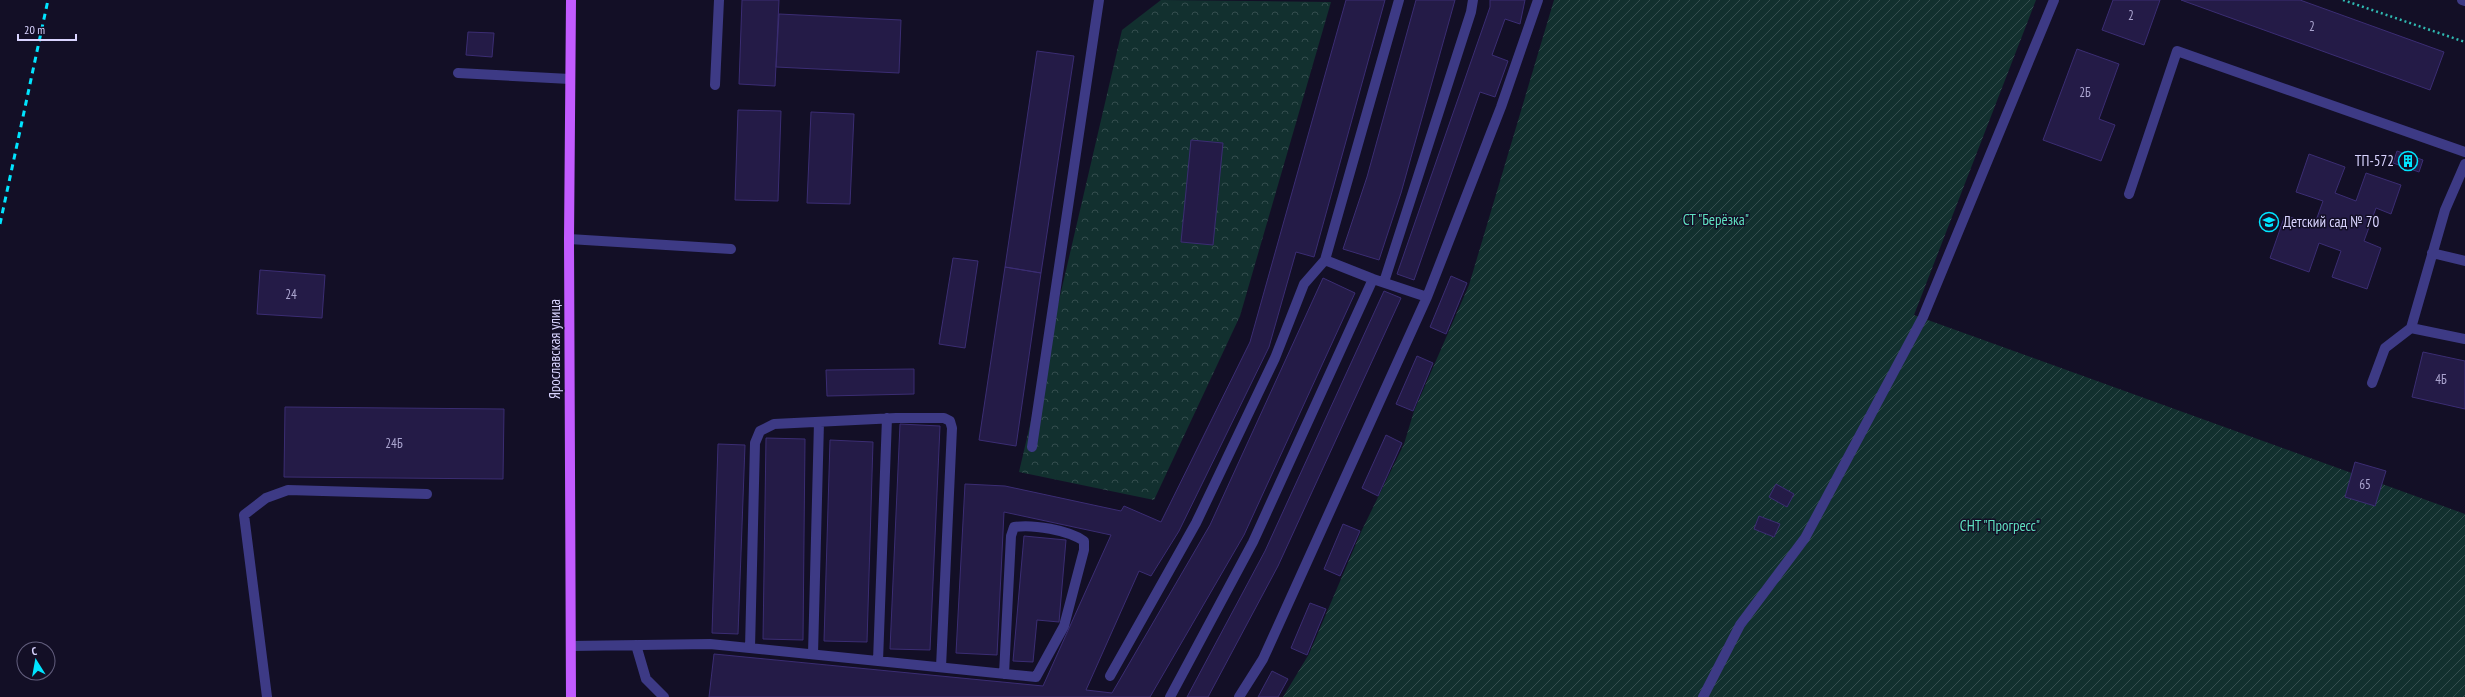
<svg xmlns="http://www.w3.org/2000/svg" width="2465" height="697" font-family="'PT Sans Narrow',sans-serif">
	<defs>
		<pattern id="forest-crowns" width="20" height="18" patternUnits="userSpaceOnUse"><rect width="20" height="18" fill="#12302f"/><path d="M2 6a3 3 0 1 1 6 0M12 15a3 3 0 1 1 6 0" fill="none" stroke="#344d4e"/></pattern>
		<pattern id="garden-furrows" width="10" height="10" patternUnits="userSpaceOnUse"><rect width="10" height="10" fill="#12302f"/><path d="M-1 1l2-2M0 10L10 0M9 11l2-2" fill="none" stroke="#344d4e"/></pattern>
	</defs>
	<rect width="100%" height="100%" fill="#130f26"/>
	<!-- forest -->
	<path fill="url(#forest-crowns)" d="M1161 0 1331 2 1240 316 1154 500 1019 472 1122 30Z"/>
	<!-- garden -->
	<path fill="url(#garden-furrows)" d="M1554 0H2036L1914 315 2465 514V697H1283L1309 654 1361 532 1404 444 1414 411 1469 285Z"/>
	<!-- building -->
	<path fill="#241b47" stroke="#3b2d73" d="M742 0H779L775 86 739 84Z
		M1346 0H1385L1314 257 1296 252 1269 347 1179 531 1151 576 1139 571 1086 690 1112 693 1210 525 1323 278 1355 293 1244 535 1150 697H709L714 654 1043 686 1111 535 1004 512 997 655 956 653 965 484 1005 486 1121 511 1124 506 1161 522 1250 342Z
		M1416 0H1455L1401 193 1379 260 1343 249 1367 177Z
		M1490 0H1525L1520 24 1505 19 1492 55 1508 61 1495 97 1480 92 1414 280 1397 274 1490 7Z
		M2113 0H2160L2144 45 2102 30Z
		M2181 0H2300L2444 52 2430 90Z
		M779 14 901 20 899 73 776 67Z
		M468 32 494 33 492 57 466 55Z
		M2077 49 2119 64 2099 119 2115 125 2101 161 2043 140Z
		M1037 51 1074 56 1041 273 1005 267Z
		M738 110 781 111 778 201 735 200Z
		M811 112 854 114 850 204 807 203Z
		M1191 140 1223 143 1213 245 1181 242Z
		M2397 151 2423 160 2419 172 2393 163Z
		M2309 154 2345 167 2335 193 2356 201 2366 173 2401 185 2391 214 2376 208 2364 241 2381 248 2367 289 2332 277 2341 251 2319 243 2309 272 2270 258 2285 215 2314 226 2323 201 2296 192Z
		M953 258 978 261 965 348 939 344Z
		M1005 267 1041 273 1016 446 979 440Z
		M260 270 325 275 322 318 257 314Z
		M1451 276 1467 283 1446 334 1430 327Z
		M1384 291 1401 298 1278 566 1208 697H1187L1265 551Z
		M2423 352 2465 361V409L2412 397Z
		M1417 356 1433 363 1413 411 1396 404Z
		M914 369V394L827 396 826 370Z
		M285 407 504 409 503 479 284 477Z
		M900 424 940 426 930 650 890 649Z
		M1386 435 1402 443 1378 496 1362 488Z
		M766 438 805 439 803 640 763 639Z
		M830 440 873 442 867 642 824 641Z
		M718 444 745 445 738 634 712 633Z
		M2355 462 2386 471 2375 506 2345 497Z
		M1776 484 1794 494 1787 507 1769 497Z
		M1759 516 1780 524 1774 537 1754 529Z
		M1343 524 1360 531 1340 576 1324 569Z
		M1024 536 1066 540 1059 622 1037 620 1033 662 1013 661Z
		M1310 603 1326 609 1307 655 1291 648Z
		M1272 671 1288 679 1278 697H1258Z"/>
	<g fill="none" stroke-linecap="round" stroke-linejoin="round">
		<!-- path -->
		<path stroke="#2fb8b0" stroke-width="2.5" stroke-dasharray="2 3" stroke-linecap="butt" d="M2343 0 2465 42"/>
		<!-- minor -->
		<path stroke="#3d3a85" stroke-width="10" d="M2462 0 2465 1
			M458 73 570 79
			M715 85 719 0
			M2129 194 2177 51 2465 152
			M569 239 731 249
			M2432 253 2465 261
			M1325 260 1399 0
			M1384 282 1471 12 1473 0
			M2411 328 2465 339
			M2372 383 2385 348 2411 328 2445 210 2465 164
			M1032 447 1099 0
			M636 645 646 679 664 697
			M571 646 710 644 1036 677 1064 626 1084 550V541C1068 530 1033 524 1014 527L1011 536 1004 674
			M750 648 755 443 760 431 774 424 896 418H944L950 421 952 428 941 667
			M813 654 819 422
			M878 661 887 418
			M1110 676 1196 523 1275 358 1304 284 1325 260 1373 279 1427 297
			M267 697 244 515 266 498 288 490 427 494
			M1170 697 1253 542 1373 279
			M1239 697 1263 659 1427 297 1501 107 1538 0
			M1703 697 1740 625 1805 538 1923 317 2054 0"/>
		<!-- major -->
		<path stroke="#c25bff" stroke-width="10" d="M571 0 569 239 571 697"/>
		<!-- rail -->
		<path stroke="#00e5ff" stroke-width="3" stroke-dasharray="6 5" stroke-linecap="butt" d="M0 224 48 0"/>
	</g>
	<!-- icons -->
	<defs>
		<symbol id="building-ring" viewBox="-11 -11 22 22"><circle r="9.5" fill="#130f26" stroke="#00e5ff" stroke-width="1.5"/><path d="M-4-6H4V6H1V3H-1V6H-4ZM-2.5-4.3h1.7v1.8h-1.7ZM.8-4.3h1.7v1.8H.8ZM-2.5-1h1.7V.8h-1.7ZM.8-1h1.7V.8H.8Z" fill="#00e5ff"/></symbol>
		<symbol id="school-ring" viewBox="-11 -11 22 22"><circle r="9.5" fill="#130f26" stroke="#00e5ff" stroke-width="1.5"/><path d="M0-5L7-2L0 1L-7-2ZM-4 1L0 2.5L4 1V4Q0 6-4 4Z" fill="#00e5ff"/></symbol>
	</defs>
	<g fill-rule="evenodd">
		<use href="#building-ring" x="2397" y="150" width="22" height="22"/>
		<use href="#school-ring" x="2258" y="211" width="22" height="22"/>
	</g>
	<g text-anchor="middle" stroke-width="3" stroke-linejoin="round" paint-order="stroke">
		<!-- number labels -->
		<g font-size="13" fill="#aca6d1">
			<text x="2131" y="20">2</text>
			<text x="2312" y="31">2</text>
			<text x="2085" y="97">2Б</text>
			<text x="291" y="299">24</text>
			<text x="2441" y="384">4Б</text>
			<text x="394" y="448">24Б</text>
			<text x="2365" y="489">65</text>
		</g>
		<!-- poi labels -->
		<g font-size="15" fill="#d9d4ff" stroke="#130f26" text-anchor="end">
			<text x="2394" y="166">ТП-572</text>
			<text x="2283" y="227" text-anchor="start">Детский сад № 70</text>
		</g>
		<!-- park labels -->
		<g font-size="15" fill="#5fe0c0" stroke="#130f26">
			<text x="1716" y="225">СТ "Берёзка"</text>
			<text x="2000" y="531">СНТ "Прогресс"</text>
		</g>
		<!-- street labels -->
		<g font-size="15" fill="#d9d4ff" stroke="#130f26">
			<text transform="translate(555 349) rotate(-90)" y="5">Ярославская улица</text>
		</g>
	</g>
	<!-- north arrow -->
	<g transform="translate(36 661) rotate(349)"><circle r="19" fill="#130f26" stroke="#625e7d"/>
	<path d="M0-3L7 15L0 10L-7 15Z" fill="#00e5ff"/>
	<text y="-6" font-size="11" font-weight="bold" text-anchor="middle" fill="#d9d4ff">С</text>
	</g>
	<!-- scale -->
	<path d="M18 34v6h58v-6" fill="none" stroke="#d9d4ff" stroke-width="2"/>
	<text x="24" y="34" font-size="12" fill="#d9d4ff" stroke="#130f26" stroke-width="3" paint-order="stroke">20 m</text>
</svg>
